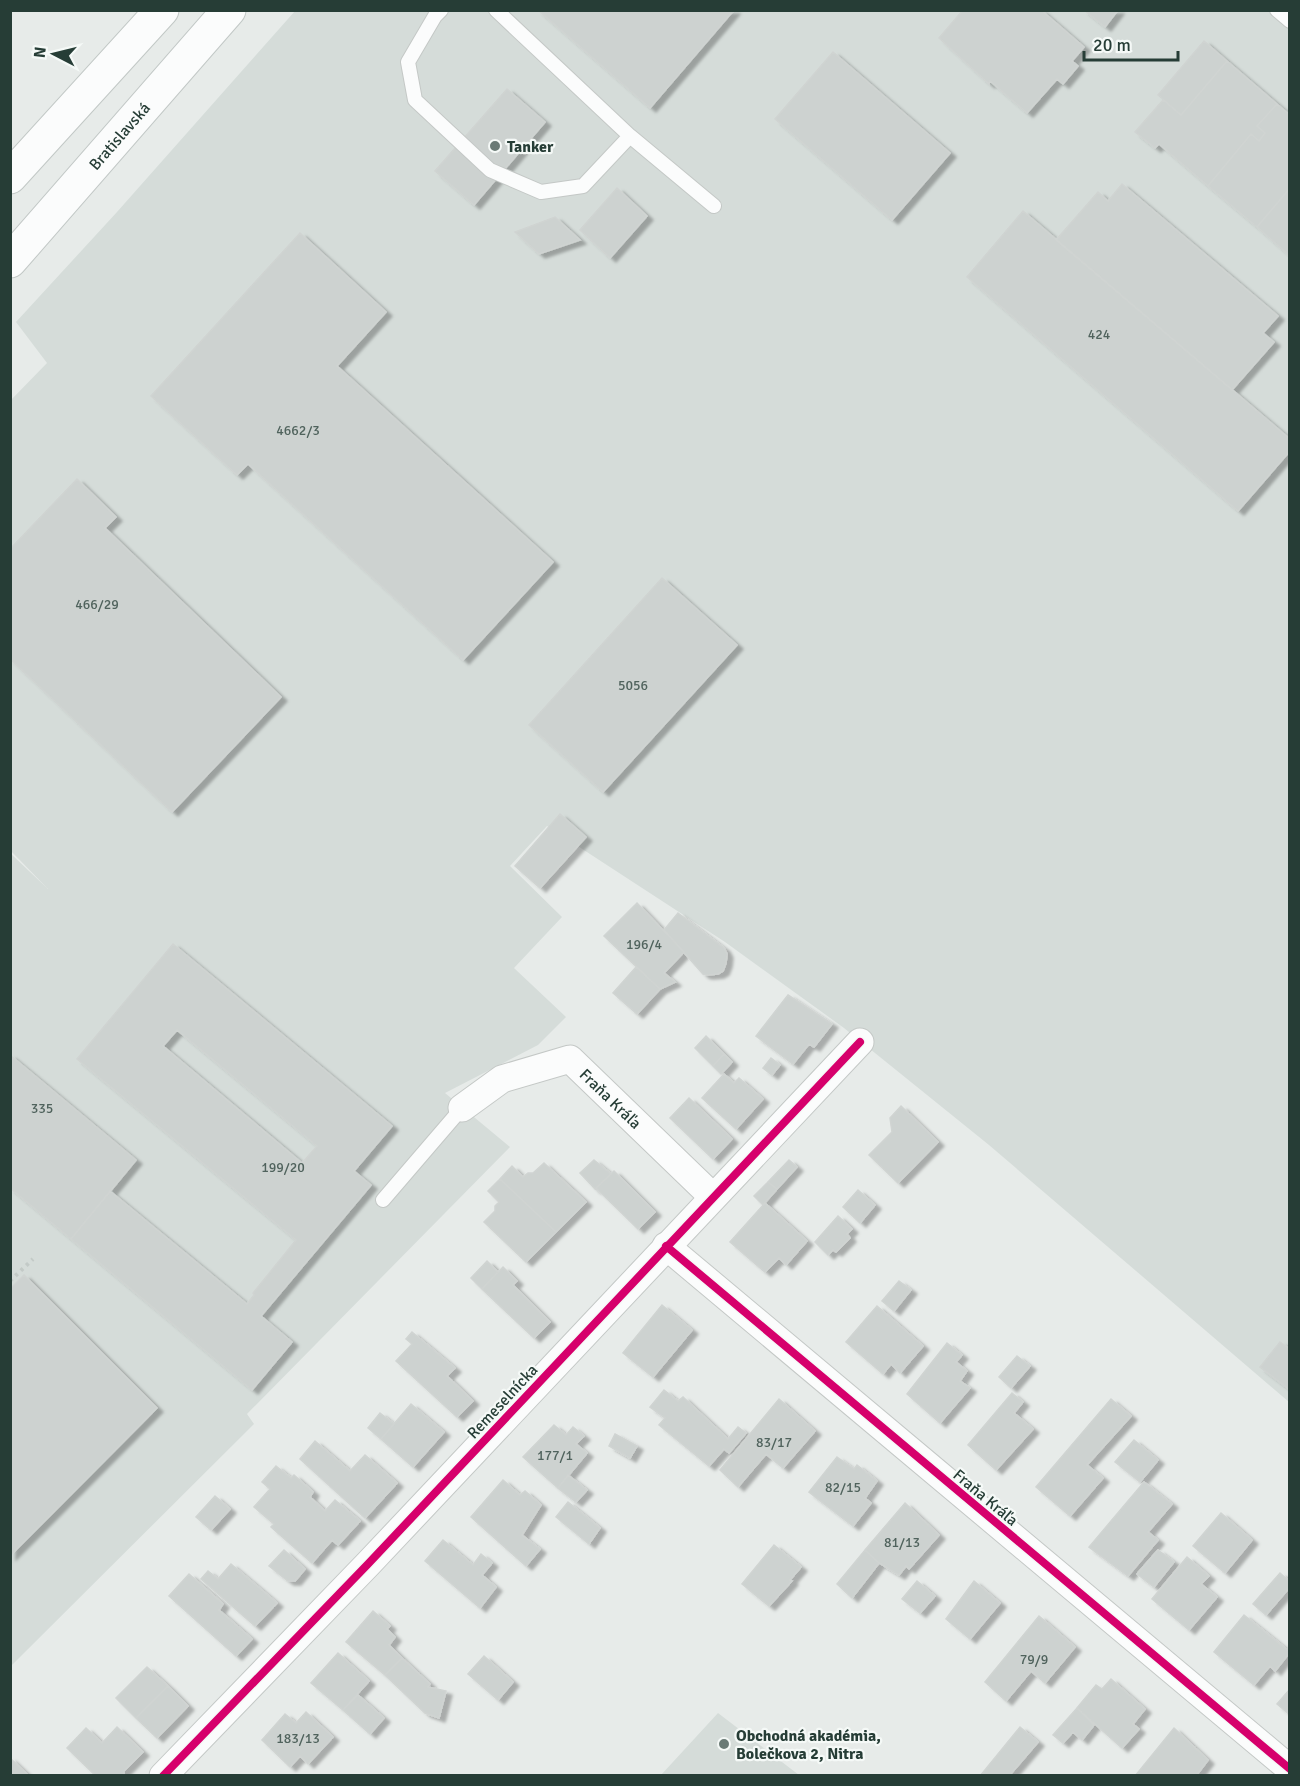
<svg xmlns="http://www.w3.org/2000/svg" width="1300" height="1786" font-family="Signika,sans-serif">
	<defs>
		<filter id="shadow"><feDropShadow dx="6" dy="4" stdDeviation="1.5" flood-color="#0004"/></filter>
	</defs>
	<rect width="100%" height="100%" fill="#e7ebe9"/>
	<!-- built -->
	<path fill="#d5dcd9" d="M295 11H1289V1402L989 1145 844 1028 725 942 547 826 510 866 562 917 514 968 566 1017 538 1045 445 1093 510 1147 247 1414 254 1424 11 1666 10 853 48 889 11 851V400L47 363 16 322 117 212Z
		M718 1713 799 1775H661Z"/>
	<!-- building -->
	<path fill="#cdd2d0" stroke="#d0d4d2" stroke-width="1.5" fill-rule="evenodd" filter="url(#shadow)" d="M538 10H734L650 108Z
		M963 10H1041L1084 47 1072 61 1078 66 1063 84 1057 79 1027 113 990 81 989 84 939 38Z
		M1084 10H1118L1105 27Z
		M1204 41 1227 61 1181 115 1158 95Z
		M833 52 950 153 892 220 775 119Z
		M1227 61 1277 104 1257 126 1265 133 1259 141 1251 134 1208 186 1159 144 1155 148 1135 132 1163 100 1181 115Z
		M507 89 545 122 474 205 435 171Z
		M1277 104 1290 115V188L1257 227 1208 186 1251 134 1259 141 1265 133 1257 126Z
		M1122 184 1278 316 1263 333 1274 342 1232 390 1056 240 1098 192 1108 201Z
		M617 188 647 216 610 258 580 230Z
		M1290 188V256L1257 227Z
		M1023 211 1290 439V451L1238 511 967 277Z
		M555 217 580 240 539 254 515 232Z
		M300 233 386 312 337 366 553 562 463 660 248 464 237 475 151 396Z
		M77 479 116 517 105 528 281 697 172 812 10 659V549Z
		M662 578 737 645 603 792 529 725Z
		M560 814 586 837 540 888 515 866Z
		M637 903 684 952 664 973 675 982 660 989 604 936Z
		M678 913 724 948 727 954 726 963 723 971 718 974 707 975 703 974 664 930Z
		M173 944 392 1126 354 1171 371 1185 261 1316 292 1342 252 1390 71 1239 110 1191 247 1304 254 1295 253 1293 296 1240 77 1059ZM177 1030 317 1146 302 1163 163 1046Z
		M636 967 660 989 637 1014 613 993Z
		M788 995 832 1024 814 1047 809 1044 793 1064 756 1036Z
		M706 1036 724 1054 713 1066 695 1048Z
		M724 1054 732 1062 721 1074 713 1066Z
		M10 1055 136 1160 71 1239 10 1188Z
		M771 1058 780 1065 772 1075 763 1068Z
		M724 1074 734 1083 739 1078 763 1099 736 1129 702 1098Z
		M689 1098 732 1139 713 1159 670 1118Z
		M901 1106 938 1142 898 1183 869 1155 892 1132 890 1118Z
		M594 1160 611 1174 595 1189 580 1173Z
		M789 1160 797 1167 777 1189 768 1182Z
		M544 1163 586 1202 556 1232 500 1179 512 1166 523 1177 528 1173H533Z
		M614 1171 655 1212 638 1229 596 1188Z
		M500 1179 556 1232 526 1262 484 1222 495 1211V1206L499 1202 488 1191Z
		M768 1182 777 1189 763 1205 754 1196Z
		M858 1190 875 1205 860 1223 843 1207Z
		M765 1203 807 1241 786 1265 779 1258 765 1272 730 1242Z
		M838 1216 852 1229 847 1234 850 1238 836 1252 833 1250 828 1255 815 1242Z
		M487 1261 498 1272 482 1289 471 1278Z
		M503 1267 517 1281 513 1285 550 1322 534 1338 482 1289Z
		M24 1275 157 1408 10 1556V1289Z
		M899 1281 911 1290 894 1311 882 1301Z
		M662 1305 692 1330 653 1377 623 1353Z
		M877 1306 923 1346 900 1373 891 1364 883 1374 846 1342Z
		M412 1332 455 1368 447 1376 473 1401 457 1417 396 1361 412 1344 406 1339Z
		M1280 1342 1290 1349V1390L1260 1367Z
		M947 1343 962 1355 956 1362 967 1371 960 1381 970 1388 940 1423 907 1394Z
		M1017 1356 1030 1366 1011 1388 999 1377Z
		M664 1390 678 1401 683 1397 728 1439 738 1427 746 1433 729 1453 724 1449 709 1466 659 1425 665 1418 650 1407Z
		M1012 1393 1023 1402 1014 1413 1033 1429 996 1470 968 1445Z
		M779 1399 815 1431 783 1468 766 1454 738 1487 720 1470Z
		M1111 1399 1131 1416 1087 1465 1103 1478 1070 1516 1036 1487Z
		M411 1404 444 1432 413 1467 381 1439Z
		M380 1413 394 1424 381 1439 368 1428Z
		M554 1425 566 1435 573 1427 584 1436 576 1444 587 1453 558 1488 523 1457Z
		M615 1434 637 1446 630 1458 609 1446Z
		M1134 1440 1158 1460 1140 1482 1115 1462Z
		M315 1441 350 1471 365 1455 397 1483 365 1518 300 1459Z
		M837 1457 854 1469 857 1465 877 1481 865 1498 871 1503 853 1526 809 1492Z
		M276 1466 291 1478 294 1475 313 1492 310 1497 325 1511 335 1500 360 1521 338 1545 332 1540 312 1563 271 1527 274 1524 254 1507 270 1489 262 1482Z
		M568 1475 587 1490 576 1502 558 1488Z
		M503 1480 520 1495 525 1491 541 1505 522 1535 540 1549 526 1566 471 1517Z
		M1144 1482 1172 1504 1148 1532 1158 1540 1128 1576 1089 1547Z
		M215 1496 230 1509 211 1530 196 1517Z
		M568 1502 600 1528 589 1544 556 1517Z
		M905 1503 939 1535 909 1569 906 1566 899 1575 879 1563 865 1550Z
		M1221 1513 1252 1540 1225 1573 1193 1546Z
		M443 1540 473 1565 481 1554 492 1563 482 1575 496 1587 480 1608 425 1561Z
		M774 1545 801 1567 790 1580 792 1581 769 1606 742 1584Z
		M284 1550 305 1569 295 1581H288L269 1566Z
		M865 1550 879 1563 852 1598 837 1584Z
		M1158 1550 1174 1562 1154 1587 1137 1574Z
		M1187 1557 1209 1576 1201 1584 1217 1597 1189 1630 1152 1599Z
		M231 1564 277 1603 255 1626 201 1579 208 1571 218 1579Z
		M1280 1573 1290 1582V1587L1266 1615 1253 1604Z
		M189 1574 223 1604 219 1610 252 1639 236 1656 169 1596Z
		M917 1581 935 1596 920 1613 902 1599Z
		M974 1581 1000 1603 970 1639 946 1619Z
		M373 1611 390 1626 387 1629 395 1637 389 1645 402 1658 385 1675 346 1642Z
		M1244 1615 1290 1652 1275 1671 1270 1666 1254 1685 1214 1652Z
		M1039 1616 1075 1647 1045 1683 1031 1671 1006 1701 985 1682Z
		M338 1653 369 1681 343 1710 311 1683Z
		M484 1656 513 1682 498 1700 468 1674Z
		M402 1658 430 1684 428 1687 446 1691 439 1718 425 1713 385 1675Z
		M147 1667 168 1686 136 1718 116 1698Z
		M1111 1679 1145 1709 1133 1724 1139 1729 1122 1748 1077 1708 1096 1685 1102 1689Z
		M168 1686 188 1706 157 1738 136 1718Z
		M1290 1689V1715L1277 1704Z
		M358 1695 384 1718 370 1734 343 1710Z
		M1077 1708 1094 1725 1082 1740 1073 1732 1063 1743 1053 1735Z
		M306 1712 333 1737 308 1764 300 1756 290 1767 262 1740 285 1714 296 1723Z
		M117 1727 143 1752 124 1771V1776H96L67 1748 86 1728 102 1743Z
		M1020 1727 1038 1742 1009 1776H980Z
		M1174 1728 1208 1760 1196 1776H1135Z
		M10 1758 29 1776H10Z"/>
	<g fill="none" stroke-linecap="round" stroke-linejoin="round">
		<defs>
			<path id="service" d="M441 10 435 16 408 62 415 100 490 170 541 192 583 186 630 136
				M496 10 630 136 714 206
				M1277 10 1290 21
				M383 1200 462 1108"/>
			<g id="minor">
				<path id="s1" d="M462 1108 502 1079 570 1059 713 1197"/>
				<path d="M666 1246 1290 1769"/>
				<path d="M163 1776 368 1564 860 1042"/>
			</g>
			<g id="secondary">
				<path d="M10 177 162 10"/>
				<path id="s2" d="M10 261 229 10"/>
			</g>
		</defs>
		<!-- service casing -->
		<use href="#service" stroke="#c4c8c6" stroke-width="16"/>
		<!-- minor casing -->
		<use href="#minor" stroke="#c4c8c6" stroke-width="29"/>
		<!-- secondary casing -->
		<use href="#secondary" stroke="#c2c8c6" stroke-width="35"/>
		<!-- path -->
		<path stroke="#c3cac7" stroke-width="4" stroke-dasharray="3 4.5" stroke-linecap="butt" d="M10 1281 33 1259"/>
		<!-- service -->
		<use href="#service" stroke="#fbfcfc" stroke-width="14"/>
		<!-- minor -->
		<use href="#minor" stroke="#fbfcfc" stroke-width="27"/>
		<!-- secondary -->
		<use href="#secondary" stroke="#fbfcfc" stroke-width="33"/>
		<defs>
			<path id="cycleway" d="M666 1246 1290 1769
				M163 1776 368 1564 860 1042"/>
		</defs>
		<!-- cycleway casing -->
		<use href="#cycleway" stroke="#f5f9f7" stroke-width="11"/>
		<!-- cycleway -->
		<use href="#cycleway" stroke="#d6006c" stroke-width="8"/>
	</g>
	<!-- markers -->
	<g fill="#6a7a75" stroke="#f5f9f7" stroke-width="2">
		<circle cx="495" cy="146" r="6"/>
		<circle cx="724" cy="1744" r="6"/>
	</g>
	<g text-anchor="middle" stroke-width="4.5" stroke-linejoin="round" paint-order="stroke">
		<!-- number labels -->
		<g font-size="14" fill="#50635d">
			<text x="1099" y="339">424</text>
			<text x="298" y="435">4662/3</text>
			<text x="97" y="609">466/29</text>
			<text x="633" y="690">5056</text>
			<text x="644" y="949">196/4</text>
			<text x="42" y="1113">335</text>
			<text x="283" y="1172">199/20</text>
			<text x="774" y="1447">83/17</text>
			<text x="555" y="1460">177/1</text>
			<text x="843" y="1492">82/15</text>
			<text x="902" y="1547">81/13</text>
			<text x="1034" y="1664">79/9</text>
			<text x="298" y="1743">183/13</text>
		</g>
		<!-- street labels -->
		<g font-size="16" fill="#263d36" stroke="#f5f9f7">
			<text dy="6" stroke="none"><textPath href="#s2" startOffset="166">Bratislavská</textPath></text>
			<text dy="6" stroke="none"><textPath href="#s1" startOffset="177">Fraňa Kráľa</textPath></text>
			<text transform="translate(502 1401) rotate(-47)" y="6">Remeselnícka</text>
			<text transform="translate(986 1497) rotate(40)" y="6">Fraňa Kráľa</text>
		</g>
		<!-- poi labels -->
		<g font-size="16" font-weight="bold" fill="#263d36" stroke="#f5f9f7" text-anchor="start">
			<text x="507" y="152">Tanker</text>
			<text x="736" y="1741">Obchodná akadémia,<tspan x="736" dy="18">Bolečkova 2, Nitra</tspan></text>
		</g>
	</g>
	<!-- border -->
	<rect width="1300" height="1786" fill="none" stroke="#263d36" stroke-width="24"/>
	<!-- north arrow -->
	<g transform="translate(54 54) rotate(277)" stroke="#f5f9f7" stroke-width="4.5" paint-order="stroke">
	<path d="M0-4.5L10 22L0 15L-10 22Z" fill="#263d36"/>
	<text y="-9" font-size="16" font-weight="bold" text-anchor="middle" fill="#263d36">N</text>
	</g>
	<!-- scale -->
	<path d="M1084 51v9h94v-9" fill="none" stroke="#263d36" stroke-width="3"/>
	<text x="1093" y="51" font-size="18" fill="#263d36" stroke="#f5f9f7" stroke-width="4.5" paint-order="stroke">20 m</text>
</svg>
